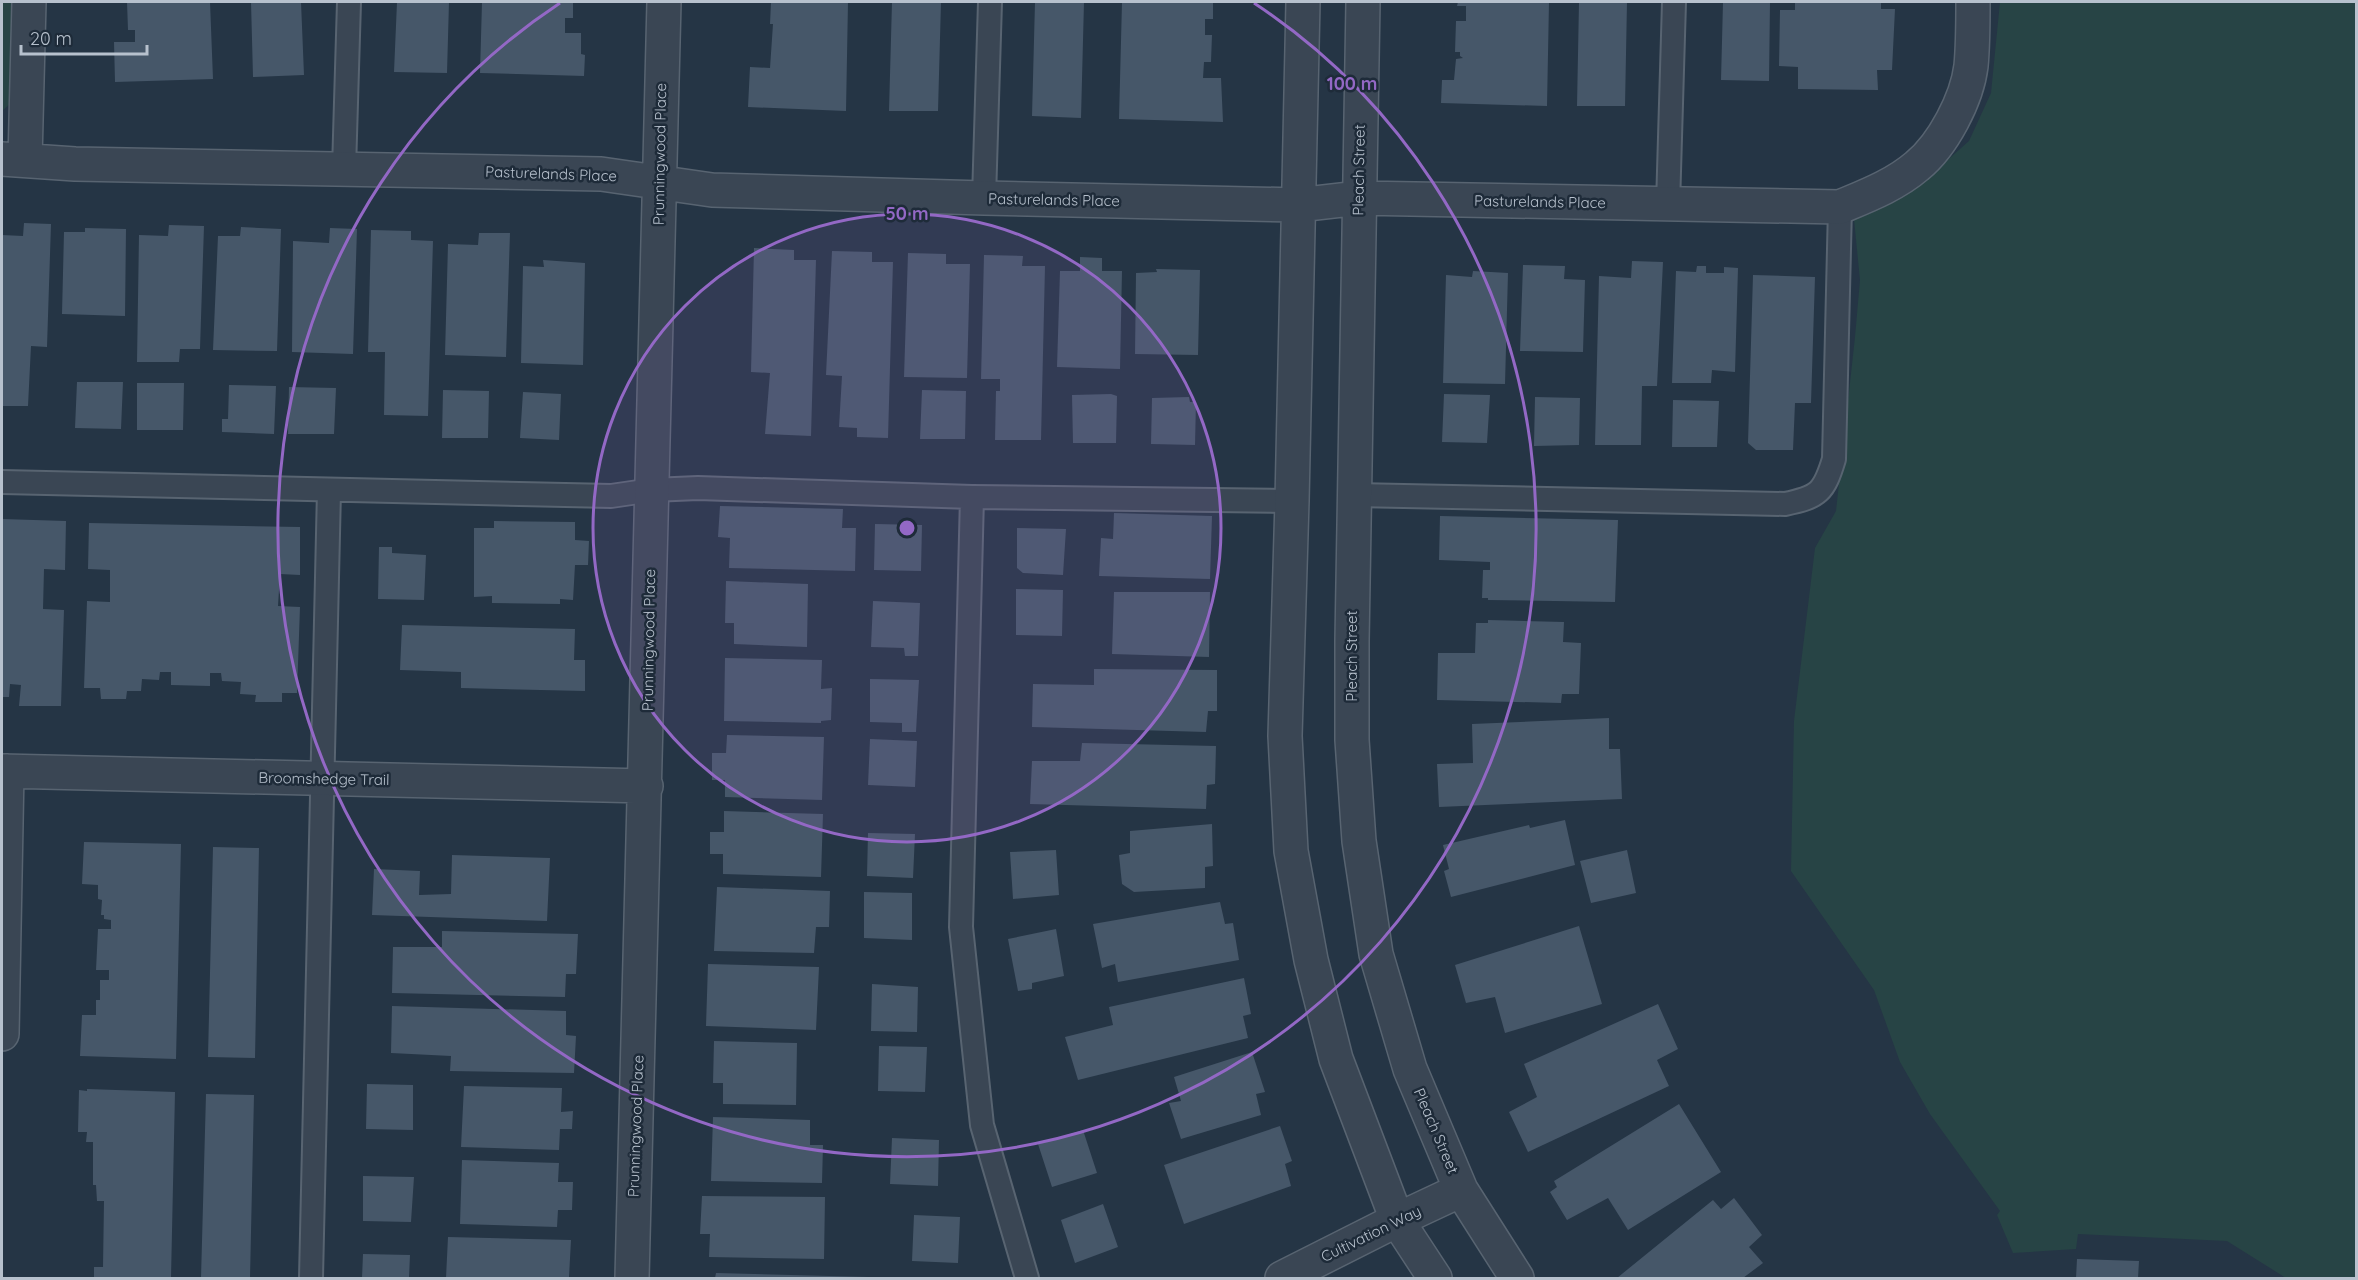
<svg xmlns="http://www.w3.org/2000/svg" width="2358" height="1280" font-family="Quicksand,sans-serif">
	<rect width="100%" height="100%" fill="#253545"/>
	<!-- green -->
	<path fill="#274445" d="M2 2H19L10 104 2 111Z
		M2000 2H2356V1278H2286L2227 1241 2078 1234 2076 1249 2013 1253 1997 1215 2000 1211 1930 1114 1900 1062 1874 990 1791 871 1794 721 1815 548 1836 511 1855 337 1860 280 1854 219 1933 173 1969 141 1991 93Z"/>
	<!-- building -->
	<path fill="#465769" d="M127 2H210L213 79 115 82 114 42H135V30H128Z
		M251 2H301L304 75 253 77Z
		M397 2H449L447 73 394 72Z
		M482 2H573V18H565V33H581V54L585 55 584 76 480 73Z
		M771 2H848L846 111 748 107 750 67 770 68 773 24H770Z
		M892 2H941L938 111H889Z
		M1035 2H1084L1081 118 1032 116Z
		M1122 2H1213V19H1205V35H1212L1211 62H1204L1203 78H1221L1223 122 1119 119Z
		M1458 2H1549L1547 106 1441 103 1442 80H1454L1456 59 1463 58 1460 56V52H1455L1456 21H1466V6H1457Z
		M1579 2H1627L1625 106H1577Z
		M1723 2H1770L1769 81 1721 80Z
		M1795 2H1881V9H1895L1892 70H1877L1878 90 1798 89V67L1779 66 1780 10H1795Z
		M24 223 51 224 47 347 31 346 28 406H2V235L23 236Z
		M169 225 204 226 200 349H180L179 362H137L139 235 168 236Z
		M241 227 281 229 277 351 213 350 218 236H240Z
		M85 228 126 229 125 316 62 314 64 232H85Z
		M330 228 357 229 353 354 292 352 293 241 329 243Z
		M371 230 411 231V240L433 241 428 416 384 415 385 352H368Z
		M479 233H510L506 357 445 355 448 244 478 245Z
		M754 248 794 250V260H816L811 436 765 434 770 373 751 372Z
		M832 251 872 252V262H893L888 438 857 437V428L839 427 842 376 826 375Z
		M908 253 946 254V264H970L967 378 904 377Z
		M984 255 1023 256 1022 266H1045L1041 440H995L996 391H1000V379H981Z
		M1080 257 1102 258V271H1122L1120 369 1057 367 1060 271H1080Z
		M543 260 585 263 583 365 521 363 523 266 544 267Z
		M1632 261 1663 262 1657 386H1642L1641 445H1595L1599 276 1631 278Z
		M1523 265 1565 266 1564 279 1585 280 1583 352 1520 351Z
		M1697 266H1706V273H1724V267L1738 268 1735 372 1712 370 1711 383H1672L1676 271 1696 272Z
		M1156 269 1200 270 1198 355 1135 354 1136 273 1157 272Z
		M1473 271 1508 273 1505 384 1443 383 1446 275 1472 277Z
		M1753 275 1815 277 1811 403H1795L1793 450H1756L1748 443Z
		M77 382H123L121 429 75 428Z
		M137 383H184L183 430H137Z
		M229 385 276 386 274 434 222 432V419H228Z
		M289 387 336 388 334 434H288Z
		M443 390 489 391 488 438H442Z
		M922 390 966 391 965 439H920Z
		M523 392 561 394 559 440 520 438Z
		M1111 394 1117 396 1116 443H1073L1072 395Z
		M1444 394 1490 395 1487 443 1442 442Z
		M1189 397 1190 402H1196L1195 445 1151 444 1152 398Z
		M1535 397 1580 398 1579 445 1534 446Z
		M1673 400 1719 401 1717 447H1672Z
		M720 506 843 509 842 528H856L855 571 729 568 730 538 718 537Z
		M1114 513 1212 516 1210 579 1099 576 1101 538 1113 539Z
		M1440 516 1618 520 1615 602 1488 600V598H1482L1483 570H1490V562L1439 560Z
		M2 519 66 521 65 570 44 569 43 609 64 610 61 706H19L21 685 10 684 9 697H2Z
		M494 521 575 522V540L589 541 588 565H575L573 600 560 599V604L492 603V596L474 597V528H494Z
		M89 523 300 527V575L280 574 278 606 300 607 297 693H282V702H255L256 695 240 694 241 682 222 681 221 673H210V686L171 685V672H160L159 680 142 679 141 691H127L126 699H101L100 688H84L87 601 110 602V570L88 569Z
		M875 524 922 525 921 571 874 570Z
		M1017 528 1066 529 1063 575 1023 573 1017 568Z
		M379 547H392V553L426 555 424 600 378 599Z
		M726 581 808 584 807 647 734 644V623H725Z
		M1016 589 1063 590 1062 636 1016 635Z
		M1114 592H1210L1209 657 1112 654Z
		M873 601 920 603 918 656H905L904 648 871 647Z
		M1488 620 1564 622 1563 642 1581 643 1579 694H1562L1561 703 1437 700 1438 653H1475L1476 623H1488Z
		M402 625 575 629 574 660H585V691L461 688V672L400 670Z
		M725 658 822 660 821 689 832 688 831 720 821 721V723L724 721Z
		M1094 669 1217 670V711H1208L1206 732 1032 727 1033 684 1094 685Z
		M870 679 919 680 916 732H902V723L870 722Z
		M1609 718V749H1620L1622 799 1439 807 1437 764 1473 763 1472 724Z
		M727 735 824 737 822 800 725 797V780H712V753H726Z
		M870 739 917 741 915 787 868 785Z
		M1082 743 1216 746 1215 784 1207 785 1206 809 1030 804 1032 761H1080Z
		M724 811 823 814 821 877 723 874V854H710V832H724Z
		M1565 820 1575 865 1451 897 1444 871 1449 869 1443 845 1529 825 1530 828Z
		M1212 824 1213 866 1205 867V888L1134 892 1122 884 1119 855 1130 853V831Z
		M868 833 915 834 913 878 867 876Z
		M84 842 181 844 176 1059 80 1056 82 1015H96V1000H100V980H109V970H96L98 929H111V920L104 919V915H101L102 900 98 899V885L82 884Z
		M213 847 259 848 255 1058 208 1057Z
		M1056 850 1059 895 1013 899 1010 852Z
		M1627 850 1636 893 1591 903 1580 861Z
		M452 855 550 858 547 921 372 915 374 869 420 871 419 895 451 894Z
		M717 887 830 891 829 927H816L814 953 714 951Z
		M864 892 912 893V940L864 938Z
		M1220 902 1225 924 1233 923 1239 960 1118 982 1115 964 1102 968 1093 924Z
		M1579 926 1602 1004 1505 1033 1495 997 1466 1003 1455 965Z
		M1056 929 1064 976 1032 983V989L1018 991 1008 939Z
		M442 931 578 934 576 974H566L565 997 392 993 393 947H442Z
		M708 964 819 967 816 1030 706 1026Z
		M1244 978 1251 1014 1243 1016 1248 1038 1078 1080 1065 1037 1113 1025 1109 1007Z
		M872 984 918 987 917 1032 871 1031Z
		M1658 1004 1678 1049 1657 1060 1669 1086 1528 1152 1509 1112 1537 1097 1524 1064Z
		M392 1006 566 1011V1035L576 1036 574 1073 450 1071 451 1056 391 1053Z
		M714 1041 797 1043 796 1105 723 1104V1083H713Z
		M879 1046 927 1047 925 1092 878 1091Z
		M1252 1052 1265 1092 1256 1094 1261 1115 1181 1139 1169 1103 1181 1101 1174 1077Z
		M367 1084 413 1085V1130L366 1129Z
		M464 1086 562 1088 561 1112 573 1111 572 1129H560L559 1150 461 1147Z
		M87 1089 175 1092 171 1278H94V1267H103L104 1201H97L96 1185H93V1142H86L87 1132H78L79 1090 87 1091Z
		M206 1094 254 1095 250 1278H201Z
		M1679 1104 1721 1172 1628 1230 1608 1198 1567 1220 1550 1192 1557 1187 1554 1181Z
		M713 1117 810 1120V1145H823L822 1183 711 1181Z
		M1280 1126 1292 1161 1285 1164 1291 1186 1184 1224 1164 1165Z
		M1083 1130 1097 1173 1052 1187 1038 1144Z
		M892 1138 939 1140 938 1186 890 1184Z
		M462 1160 559 1163 558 1182H573L572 1210H558L557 1227 460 1224Z
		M363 1176 414 1177 411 1222 363 1221Z
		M702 1196 825 1197 824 1259 709 1257 710 1234H700Z
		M1734 1198 1762 1235 1749 1247 1763 1263 1743 1278H1617L1713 1200 1721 1209Z
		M1103 1204 1118 1247 1075 1263 1061 1220Z
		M914 1215 960 1217 958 1263 912 1261Z
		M448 1237 571 1240 569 1277 446 1278Z
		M363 1254 410 1255 409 1278H362Z
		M2077 1259 2139 1261 2138 1278H2076Z
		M716 1273 869 1277V1278H715Z"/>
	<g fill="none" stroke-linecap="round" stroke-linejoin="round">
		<defs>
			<path id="lane" d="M344 169 349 2
				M984 198 990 2
				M1668 205 1674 2
				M2 482 611 496 652 490 698 488 972 497 1292 501
				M1355 495 1785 504C1819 497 1824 492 1834 459L1840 207
				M972 497 961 927 982 1125 1027 1278
				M311 1278 329 490"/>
			<path id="street" d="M1303 2 1292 501 1285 736 1291 851 1311 960 1336 1059 1397 1220 1435 1278
				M1363 2 1352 641V740L1359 841 1376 954 1410 1069 1461 1190 1517 1278
				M2 159 75 164 601 174 712 190 984 198 1298 205 1359 198 1840 207C1866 196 1895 185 1917 166 1943 145 1967 99 1971 66 1973 45 1973 23 1973 2
				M25 160 29 2
				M2 771 646 786
				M2 1034 7 771
				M632 1278 664 2
				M1282 1278 1397 1220 1461 1190"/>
		</defs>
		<!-- lane casing -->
		<use href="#lane" stroke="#586471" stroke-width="26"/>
		<!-- street casing -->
		<use href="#street" stroke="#586471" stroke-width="36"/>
		<!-- lane -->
		<use href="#lane" stroke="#3a4654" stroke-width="22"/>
		<!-- street -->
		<use href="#street" stroke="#3a4654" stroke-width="33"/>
	</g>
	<!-- distance rings -->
	<circle cx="907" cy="528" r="314" fill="#9368c5" fill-opacity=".12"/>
	<g fill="none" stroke="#9368c5" stroke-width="3">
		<circle cx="907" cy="528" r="314"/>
		<path d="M1254 3A629 629 0 1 1 560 3"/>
	</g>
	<g text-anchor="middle" stroke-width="5" stroke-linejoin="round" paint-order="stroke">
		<!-- street labels -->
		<g font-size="15" fill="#b7c1cd" stroke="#1e2b39">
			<text transform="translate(660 154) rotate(-89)" y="5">Prunningwood Place</text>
			<text transform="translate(1359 170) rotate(-89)" y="5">Pleach Street</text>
			<text transform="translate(551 174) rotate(2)" y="5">Pasturelands Place</text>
			<text transform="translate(1054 200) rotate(1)" y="5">Pasturelands Place</text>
			<text transform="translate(1540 202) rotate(1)" y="5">Pasturelands Place</text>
			<text transform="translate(649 640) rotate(-89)" y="5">Prunningwood Place</text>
			<text transform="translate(1352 656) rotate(-90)" y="5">Pleach Street</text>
			<text transform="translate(324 779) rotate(1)" y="5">Broomshedge Trail</text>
			<text transform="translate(636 1126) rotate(-88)" y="5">Prunningwood Place</text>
			<text transform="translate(1436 1131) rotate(67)" y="5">Pleach Street</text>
			<text transform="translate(1371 1234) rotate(-26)" y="5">Cultivation Way</text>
		</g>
	</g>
	<circle cx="907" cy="528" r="9" fill="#9368c5" stroke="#1e2b39" stroke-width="3"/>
	<g font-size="18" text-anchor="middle" font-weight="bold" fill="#9368c5" stroke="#1e2b39" stroke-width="5" stroke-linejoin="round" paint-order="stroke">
		<text x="1352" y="90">100 m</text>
		<text x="907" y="220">50 m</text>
	</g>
	<!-- border -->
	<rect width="2358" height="1280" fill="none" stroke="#b7c1cd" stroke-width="6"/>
	<!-- scale -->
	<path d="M21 45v9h126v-9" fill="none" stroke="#b7c1cd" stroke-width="3"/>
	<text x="30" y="45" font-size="18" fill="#b7c1cd" stroke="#1e2b39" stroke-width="4.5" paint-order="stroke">20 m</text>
</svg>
